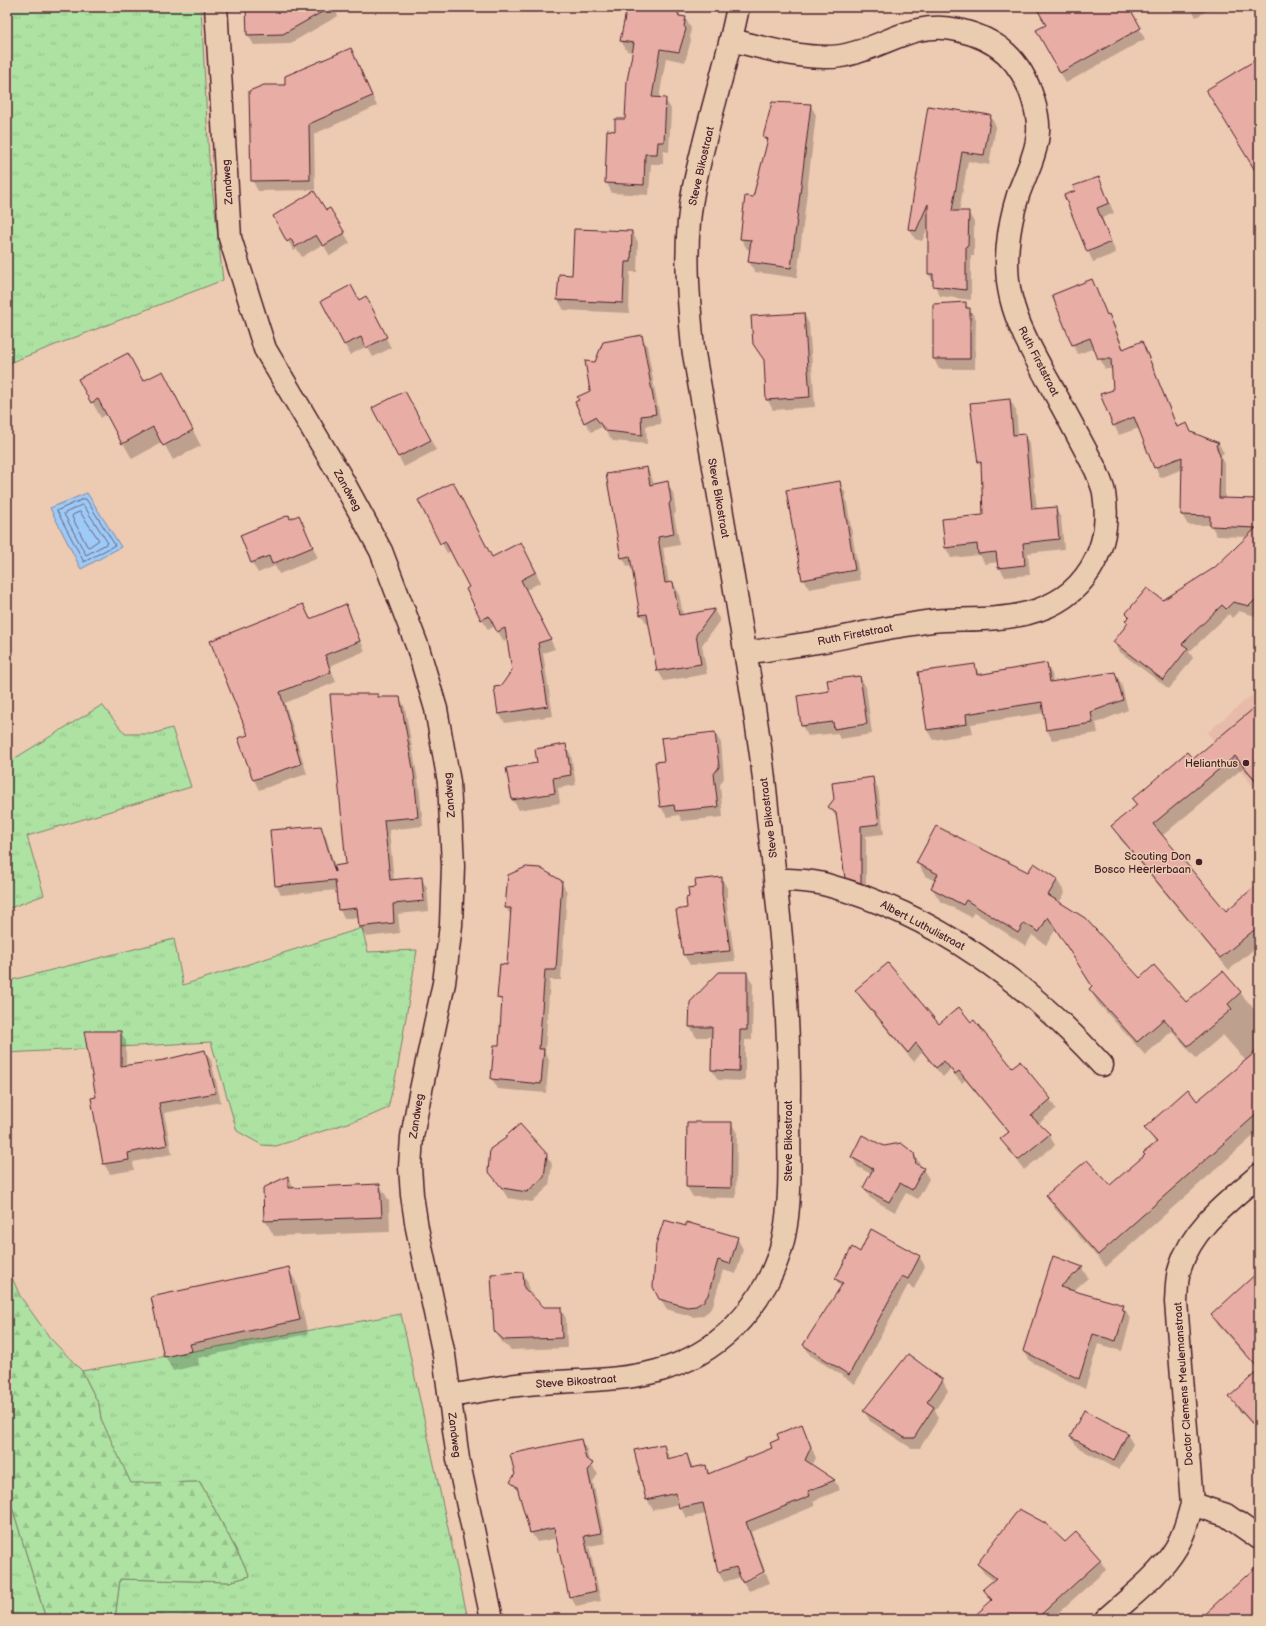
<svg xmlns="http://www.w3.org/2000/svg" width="1266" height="1626" font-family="'Balsamiq Sans',sans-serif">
	<defs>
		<pattern id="grass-tufts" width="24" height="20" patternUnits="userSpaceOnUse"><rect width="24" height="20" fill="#ade2a3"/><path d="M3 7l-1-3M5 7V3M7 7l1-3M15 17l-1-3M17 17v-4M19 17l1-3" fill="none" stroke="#96c18c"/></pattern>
		<pattern id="forest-firs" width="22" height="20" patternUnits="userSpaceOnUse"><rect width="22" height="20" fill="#ade2a3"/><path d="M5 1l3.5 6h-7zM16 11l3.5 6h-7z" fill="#96c18c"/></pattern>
	</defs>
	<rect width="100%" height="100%" fill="#edcab2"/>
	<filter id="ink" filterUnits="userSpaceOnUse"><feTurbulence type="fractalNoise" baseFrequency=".025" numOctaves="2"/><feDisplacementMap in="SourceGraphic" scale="8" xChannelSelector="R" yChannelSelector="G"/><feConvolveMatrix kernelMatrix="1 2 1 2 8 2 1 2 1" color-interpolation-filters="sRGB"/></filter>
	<g filter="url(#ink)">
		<!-- built -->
		<path fill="#e6bba9" d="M1259 689V793L1207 733Z"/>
		<!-- grass -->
		<path fill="url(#grass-tufts)" stroke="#7c8067" d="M7 7H201L209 160 223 280 14 361 7 365Z
			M102 705 125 734H152L172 728 191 787 27 836 44 895 7 909V763Z
			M362 928 368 952 417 950 398 1066 388 1108 370 1116 276 1146 262 1145 237 1131 211 1042 7 1053V960L12 980 174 939 183 985Z
			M401 1314 468 1619H115L120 1579 229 1582 250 1576 200 1482 131 1484 101 1419 99 1405 82 1371Z
			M7 1490 46 1619H7Z"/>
		<!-- forest -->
		<path fill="url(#forest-firs)" stroke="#7c8067" d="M7 1266 20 1296 50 1338 82 1371 99 1405 101 1419 131 1483 200 1482 250 1576 229 1582 120 1579 115 1619H46L7 1490Z"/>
		<!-- water -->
		<path fill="#9dcaf7" stroke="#7c86a5" d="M87 493 121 547 81 569 50 508Z"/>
		<!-- shadow -->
		<path fill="#0003" d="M247 7H334L338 16 289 44 254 45 248 35Z
			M628 7H678L681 18H685L691 28 690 37 691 40 685 62 666 58 659 99H665L671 109 669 152 663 151V164H651L649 195 612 193 606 182 616 132 626 120 633 52 627 51 621 41Z
			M867 7H881L875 14Z
			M1037 7H1128L1145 39 1066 83 1038 31 1047 26Z
			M1190 7H1214L1196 17Z
			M351 49 377 106 314 134 315 190 258 191 252 180 286 86Z
			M810 104 816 115 797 278 755 272 749 262 751 250 747 249 741 239 767 143 764 137Z
			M929 107 990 116 996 126 989 165 968 161 959 212H968L974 222V256H971V300L940 296 929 274V225L922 241 915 239 909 228Z
			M1099 178 1114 213 1102 218 1116 253 1093 262 1088 251 1076 191Z
			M330 209 350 243 330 256 323 244 302 257 297 249 294 251 274 217 325 212Z
			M632 232 638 242 637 272H630L629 313 564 310 558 300 573 276Z
			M1092 280 1108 316 1115 326 1124 349 1142 342 1147 352 1178 428 1187 424 1192 434 1219 444 1224 453 1221 455 1225 467V499L1259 500V611L1255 616 1239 611 1232 618 1229 614 1189 652 1193 658 1169 689 1120 652 1115 642 1129 624 1127 621 1129 617 1127 613 1163 602 1214 569 1248 537 1217 536 1211 525H1188L1182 515 1183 469 1160 478 1139 428 1119 435 1114 425 1113 369H1105L1095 348 1078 354 1073 345Z
			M359 301 371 307 391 348 373 357 367 346 350 355 345 345Z
			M965 303 976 319 975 369H939L934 359Z
			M804 314 809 324 815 407 773 410 767 399 766 362 754 344Z
			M642 336 647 346 661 424 646 426 647 444 613 441 602 427 591 432 585 422 595 363Z
			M128 354 144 382 171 388 201 446 173 460 163 442 132 459 107 414 101 418 80 380Z
			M1010 400 1016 410 1018 435H1025L1030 445 1037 510 1055 508 1061 518 1064 549 1028 553 1030 575 1005 577 999 567 998 562 985 564 980 555 951 558 946 548 984 515 982 468 979 462Z
			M411 402 436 450 404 467 373 409Z
			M647 468 652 478 654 485 667 482 673 493 676 512 674 515 680 545 663 548 669 583H673L679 593 683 615 714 610 720 620 702 645 707 674 664 681 658 671 650 624H647L641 614 633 566 628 567 622 557Z
			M839 482 845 492 860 580 809 589 803 579Z
			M419 501 492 558 526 554 541 582 526 590 555 649 543 653 553 716 505 723 499 714 501 687 513 670 508 639 504 642 495 626 488 630 467 589 471 588 452 551 447 553Z
			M288 516 291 520 299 517 318 558 279 574 275 566 258 573 252 563Z
			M303 605 311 619 345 605 365 651 330 666 336 682 285 703 307 774 259 790 254 780 240 739 249 735Z
			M1046 664 1052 674 1053 682 1115 673 1121 683 1128 710 1096 723 1098 733 1052 740 1047 730 1044 713 971 724 973 734 933 740 927 730 974 665 980 675Z
			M860 677 866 687 872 734 840 739 837 733 808 736 802 726 798 697 830 692Z
			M378 695 379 698H400L405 708 419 785 423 826 389 830 394 881 421 878 427 888 429 911 398 914 400 933 366 937 360 927 359 918 345 919 339 909 337 890 281 895 276 885 320 827 326 837 335 867 347 865Z
			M1259 705V787L1243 768 1162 836 1226 912 1259 884V945L1229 970 1120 839 1113 826 1137 806 1133 799 1193 760Z
			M715 733 721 743 724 778 720 785 723 817 682 821 679 815 667 817 661 807 665 762Z
			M565 745 571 755 576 785 558 788 560 803 519 810 513 800 538 764Z
			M872 778 878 788 884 834 866 836V892L852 888 846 877 838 819 829 807Z
			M918 863 1028 873 1057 880 1065 893 1059 903 1140 980 1186 1003 1223 972 1259 1015V1131L1106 1267 1055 1209 1048 1196 1110 1186 1146 1156 1156 1144 1146 1128 1197 1102 1246 1061 1223 1035 1196 1058 1172 1031 1145 1055 1098 1003 1090 990 1093 987 1056 929 1046 945 1032 935 1026 946 974 912 971 917 940 901 932 888 935 881 925 876Z
			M721 878 727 888V905L735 961 690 965 684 955 677 911 688 909 690 898 697 888Z
			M561 882 567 892 561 980H550L545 1052 549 1060 546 1093 498 1089 492 1079 500 1046 503 1006 499 998 508 967 512 917 506 908Z
			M747 973 753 984 752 1040H745V1081L718 1080 712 1070V1037H696L690 1027Z
			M857 991 939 1025 1012 1069 1050 1099 1056 1109 1038 1124 1049 1135 1055 1145 1024 1170 1002 1139 1009 1133 965 1080 962 1083 950 1070 943 1077 922 1052 914 1062 862 1000Z
			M121 1032 126 1041V1066L164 1061 205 1051 211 1060 221 1102 164 1113 172 1154 133 1162 134 1170 110 1174 104 1164 93 1099 97 1098Z
			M688 1123H731L737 1133 736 1198 693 1197 687 1187Z
			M884 1147 914 1154 929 1179 918 1199 906 1193 895 1212 870 1198 864 1188 871 1174 858 1167 852 1157Z
			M546 1154 552 1164 549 1186 532 1202 508 1198 489 1170Z
			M288 1177 295 1189 380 1185 389 1201 390 1232 274 1236 265 1220Z
			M737 1238 743 1249 736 1274 723 1270 713 1305 709 1311 702 1316 694 1317 666 1309 660 1298Z
			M860 1253 919 1256 925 1266 914 1289 908 1285 855 1384 810 1355 804 1345 841 1288 836 1279Z
			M1053 1257 1082 1268 1088 1278 1072 1292 1123 1306 1129 1316 1130 1322 1122 1351 1098 1344 1085 1389 1030 1361 1024 1351Z
			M288 1268 296 1282 308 1334 198 1358 199 1365 173 1371 165 1356Z
			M523 1273 528 1283 529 1294 544 1308H560L566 1318 567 1348 511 1350 501 1341 495 1331Z
			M1259 1286V1340L1244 1354 1218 1325 1212 1315Z
			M909 1356 943 1381 948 1391 935 1410 939 1418 920 1448H911L870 1421 864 1411Z
			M1259 1371V1432L1236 1407 1231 1397Z
			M802 1426 816 1458 812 1466 834 1480 840 1490 813 1501 815 1506 751 1532 765 1571 743 1580 741 1577 724 1582 718 1572 706 1514 686 1518 679 1504 653 1510 647 1499 664 1445 670 1459 687 1455 694 1469 705 1466 710 1474 774 1449Z
			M1127 1434 1133 1444 1119 1470 1077 1447 1071 1437Z
			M581 1440 587 1450 589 1462 598 1474 593 1482 606 1543 589 1546 601 1601 576 1606 570 1596 558 1538 537 1542 531 1532 520 1494 511 1482Z
			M1065 1544 1100 1560 1106 1570 1051 1619H973L992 1602 984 1589 994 1581 984 1573 978 1564Z
			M766 1573 770 1583 749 1591 743 1582Z"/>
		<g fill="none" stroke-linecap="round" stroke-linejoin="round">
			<!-- shore -->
			<path stroke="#6b637d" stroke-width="1" d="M84 499H86L115 545 84 562 57 511Z
				M82 505 84 506 108 543 86 555 64 514Z
				M80 512 99 540 89 547 87 546 72 517 73 515Z"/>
		</g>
		<!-- building -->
		<path fill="#e8aea6" stroke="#4a1f2b" d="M246 7H331L283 34 247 35Z
			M627 7H676L679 16 686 17 684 26 686 29 679 52 660 49 652 97 666 98 664 142H658L657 154H645L644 185 605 183 607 130 615 131V119H625L627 81 634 43 620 41Z
			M1036 7H1129L1141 28 1060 73 1036 30 1046 25Z
			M351 48 372 96 309 124 310 180 251 181 249 91 264 85H285V76Z
			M1259 58V177L1206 90Z
			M772 102 811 104 791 268 748 262 751 240 740 239 745 196 753 197 768 139 763 137Z
			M928 106 991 115 984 155 962 152 952 211H969L968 246H966V290L933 286V274H928V204L916 231 908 229Z
			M1099 177 1109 203 1097 208 1111 242 1087 252 1064 195 1075 191 1073 186Z
			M314 191 326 210 330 208 345 233 323 246 316 235 295 247 291 239 287 242 273 216Z
			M574 229 632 231 631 262H625L623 303 557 300 559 274 572 275Z
			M1092 279 1107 315 1109 314 1123 349 1142 341 1177 427 1187 423 1191 432 1219 443 1216 445 1220 456 1219 498 1259 499V596L1249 606 1233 602 1226 609 1222 605 1182 644 1188 648 1163 680 1113 642 1128 623 1125 621 1129 616 1126 613 1147 588 1163 600 1214 568 1256 528 1210 526V516L1181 515 1182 457 1154 468 1134 417 1113 426 1100 394 1113 390 1111 359H1098L1090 338 1072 345 1052 295Z
			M351 285 359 300 366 296 387 337 366 348 361 337 344 345 321 301Z
			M966 302V308H970V359H933V304Z
			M804 313 810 397 766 400 764 360 753 344 751 316Z
			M642 335 656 414 641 416 642 435 606 431 595 417 584 423 575 402 579 400 577 397 590 391 585 361 595 362 603 342Z
			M128 353 143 381 163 371 193 430 163 446 153 427 122 444 98 399 91 403 78 379Z
			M405 391 431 440 398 457 372 408Z
			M1010 399 1013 435 1025 434 1032 509 1056 507 1059 539 1023 543 1025 565 998 568 996 552 978 554 977 544 945 548 942 519 983 515 981 462 978 463 970 403Z
			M647 467 650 485 668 481 671 501 669 504 674 534 658 537 665 583 673 582 679 615 715 609 696 635 701 664 657 671 647 614 640 615 630 556 621 558 606 474Z
			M840 481 855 570 802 580 786 490Z
			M453 482 492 557 521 542 536 572 521 580 551 639 538 643 548 706 498 714 494 687 501 686 512 670 505 628 497 632 489 616 481 620 466 589 469 587 445 541 440 544 418 500Z
			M289 515 290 519 299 515 313 547 272 564 269 556 251 563 240 535Z
			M303 604 310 619 346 604 360 641 325 655 331 672 280 692 301 764 253 780 238 738 248 735 210 641Z
			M1047 663 1050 682 1115 672 1123 700 1091 712 1093 723 1046 730 1042 702 966 714 967 724 927 730 918 672 975 664 977 675Z
			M860 676 867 724 834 729 833 722 801 726 797 696 829 691 827 680Z
			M330 694H378V697H400L414 774 418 817 384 820 390 880 422 877 424 901 393 904 394 923 359 927 357 908 338 910 335 880 275 886 270 830 321 826 335 872 334 866 346 864Z
			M1259 704V784L1235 756 1153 824 1226 911 1259 883V926L1220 958 1111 826 1137 805 1132 799 1187 752 1193 759Z
			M715 732 719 767 714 774 718 807 675 811 674 805 660 807 655 762 664 761 661 738Z
			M566 744 571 775 553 778 555 793 512 800 506 768 537 763 535 749Z
			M873 777 879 824 861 826V883L845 878 836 813 828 807 834 799 832 783Z
			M936 826 1028 872 1034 863 1058 879 1048 895 1085 918 1140 978 1154 965 1186 1002 1223 971 1241 992 1228 1004 1232 1009 1188 1046 1164 1019 1137 1042 1089 989 1092 986 1048 917 1039 932 1024 923 1018 933 966 900 963 905 931 888 938 874 916 863Z
			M526 867 540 868 562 881 556 970H545L539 1049H544L541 1084 491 1079 494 1045H499L502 999 497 998 500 964 507 965 511 908H505L508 875Z
			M722 877V894L730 951 683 955 676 910 687 908 686 898 689 897 688 888 696 887 695 880Z
			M888 963 939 1024 959 1007 971 1022 974 1020 1012 1067 1020 1061 1051 1099 1031 1116 1050 1134 1018 1160 1000 1139 1009 1132 959 1071 955 1074 944 1061 936 1068 916 1043 908 1053 855 990Z
			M719 972H747V1030H740L739 1071 711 1070 712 1027H689L690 1002Z
			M84 1031H121V1066L164 1060 205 1050 216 1093 159 1103 167 1145 128 1153 129 1160 103 1164 91 1098 96 1097Z
			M1259 1049V1112L1098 1255 1046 1195 1087 1160 1110 1185 1145 1155 1143 1153 1157 1142 1144 1128 1188 1089 1197 1101Z
			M687 1122H732L731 1188 686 1187Z
			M520 1124 547 1154 544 1177 527 1192 502 1188 488 1171 490 1149 506 1138V1136Z
			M862 1135 884 1146 901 1143 914 1153 916 1164 924 1168 912 1190 900 1183 889 1202 863 1188 873 1169 851 1157Z
			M288 1176V1188L380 1184 382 1217 264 1221 263 1188Z
			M664 1220 686 1226V1222L738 1237 730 1264 718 1260 708 1295 704 1301 696 1306 687 1307 659 1299 653 1287 656 1244Z
			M871 1229 920 1256 908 1279 902 1276 849 1375 803 1345 843 1283 835 1279 852 1247 860 1252Z
			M1053 1256 1083 1267 1060 1287 1124 1305 1122 1310 1125 1311 1116 1341 1093 1334 1079 1379 1023 1351Z
			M289 1267 300 1320 190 1344 192 1351 164 1357 151 1297Z
			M1259 1271V1369L1211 1315Z
			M523 1272 524 1288 544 1307H561L562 1338 504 1340 494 1331 491 1274Z
			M908 1354 943 1380 927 1402 934 1407 914 1438H905L863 1411Z
			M1259 1370V1431L1229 1397Z
			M1084 1410 1128 1433 1114 1460 1070 1437Z
			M802 1424 811 1447 805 1460 835 1480 808 1491 810 1496 746 1522 764 1572 742 1582 736 1567 718 1572 703 1503 679 1508 676 1493 646 1500 634 1450 664 1444 667 1459 687 1454 691 1468 706 1465 708 1474 772 1448 770 1443 779 1439 777 1434Z
			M581 1439 586 1459 593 1463 588 1471 601 1533 584 1536 596 1591 569 1597 554 1528 530 1533 517 1487 510 1482 515 1474 510 1454Z
			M1019 1509 1045 1523 1065 1542 1076 1532 1101 1560 1036 1619H971L992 1600 983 1589 996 1578 977 1564Z
			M1259 1564V1619H1199L1234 1587Z"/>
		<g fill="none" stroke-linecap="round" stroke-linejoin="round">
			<defs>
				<path id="minor" d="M216 7 230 238 265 349 339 474 381 551 418 648 436 709 449 782 453 866 451 925 444 983 419 1099 412 1137 410 1167 412 1195 417 1228 444 1355 458 1459 492 1619
					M731 40C765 48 807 61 841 56 883 49 913 19 958 30 998 39 1021 60 1033 99 1036 109 1039 120 1038 132 1037 153 1025 175 1018 195 1008 227 1003 265 1011 298 1018 327 1033 353 1047 379 1064 409 1080 440 1096 470 1099 478 1103 486 1104 493 1113 550 1084 599 1028 613 1001 620 973 619 946 620 933 620 920 623 907 625 877 629 848 637 818 642 794 646 770 649 746 653
					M776 879C792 881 811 880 827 885 934 914 1028 983 1102 1065
					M450 1396C476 1392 502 1386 527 1384 606 1377 674 1387 735 1326 759 1302 777 1269 784 1236 793 1193 788 1136 789 1092 789 1011 781 931 772 851 767 815 765 778 759 741 740 610 716 479 693 348 688 294 683 241 694 187 706 127 726 68 738 7
					M1192 1504 1226 1515 1259 1538
					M1106 1619C1129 1598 1160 1575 1176 1548 1184 1535 1188 1519 1192 1504L1176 1302C1177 1291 1176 1278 1180 1268 1192 1228 1229 1201 1259 1175"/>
			</defs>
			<!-- minor casing -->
			<use href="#minor" stroke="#4a1f2b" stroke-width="25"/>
			<!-- minor -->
			<use href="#minor" stroke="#eacdb1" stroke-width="22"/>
		</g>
	</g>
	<!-- markers -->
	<g fill="#4a1f2b" stroke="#eacdb1" stroke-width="1.5">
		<circle cx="1246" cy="763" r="4"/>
		<circle cx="1199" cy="862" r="4"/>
	</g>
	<g text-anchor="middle" stroke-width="3" stroke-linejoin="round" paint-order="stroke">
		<!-- street labels -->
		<g font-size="11" fill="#4a1f2b" stroke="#eacdb1">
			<text transform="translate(701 166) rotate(-77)" y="4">Steve Bikostraat</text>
			<text transform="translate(227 182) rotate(-94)" y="4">Zandweg</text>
			<text transform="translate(1039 361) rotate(63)" y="4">Ruth Firststraat</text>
			<text transform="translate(348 490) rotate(61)" y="4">Zandweg</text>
			<text transform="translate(719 498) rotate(80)" y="4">Steve Bikostraat</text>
			<text transform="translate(855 634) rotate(-11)" y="4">Ruth Firststraat</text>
			<text transform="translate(449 795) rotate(-95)" y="4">Zandweg</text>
			<text transform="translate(768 818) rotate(-97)" y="4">Steve Bikostraat</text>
			<text transform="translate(923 925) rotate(28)" y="4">Albert Luthulistraat</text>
			<text transform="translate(416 1116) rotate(-81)" y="4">Zandweg</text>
			<text transform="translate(788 1141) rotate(-90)" y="4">Steve Bikostraat</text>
			<text transform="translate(576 1381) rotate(-4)" y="4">Steve Bikostraat</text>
			<text transform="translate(1183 1384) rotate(-94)" y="4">Doctor Clemens Meulemanstraat</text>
			<text transform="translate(455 1435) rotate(83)" y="4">Zandweg</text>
		</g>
		<!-- poi labels -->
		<g font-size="11" fill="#4a1f2b" stroke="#eacdb1" text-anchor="end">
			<text x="1238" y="767">Helianthus</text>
			<text x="1191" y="860">Scouting Don<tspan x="1191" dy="13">Bosco Heerlerbaan</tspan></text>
		</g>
	</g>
	<!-- margin -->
	<rect width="1266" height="1626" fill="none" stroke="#eacdb1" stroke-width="24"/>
	<rect x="12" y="12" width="1242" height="1602" fill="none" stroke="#4a1f2b" stroke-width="1.5" filter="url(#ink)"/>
</svg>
